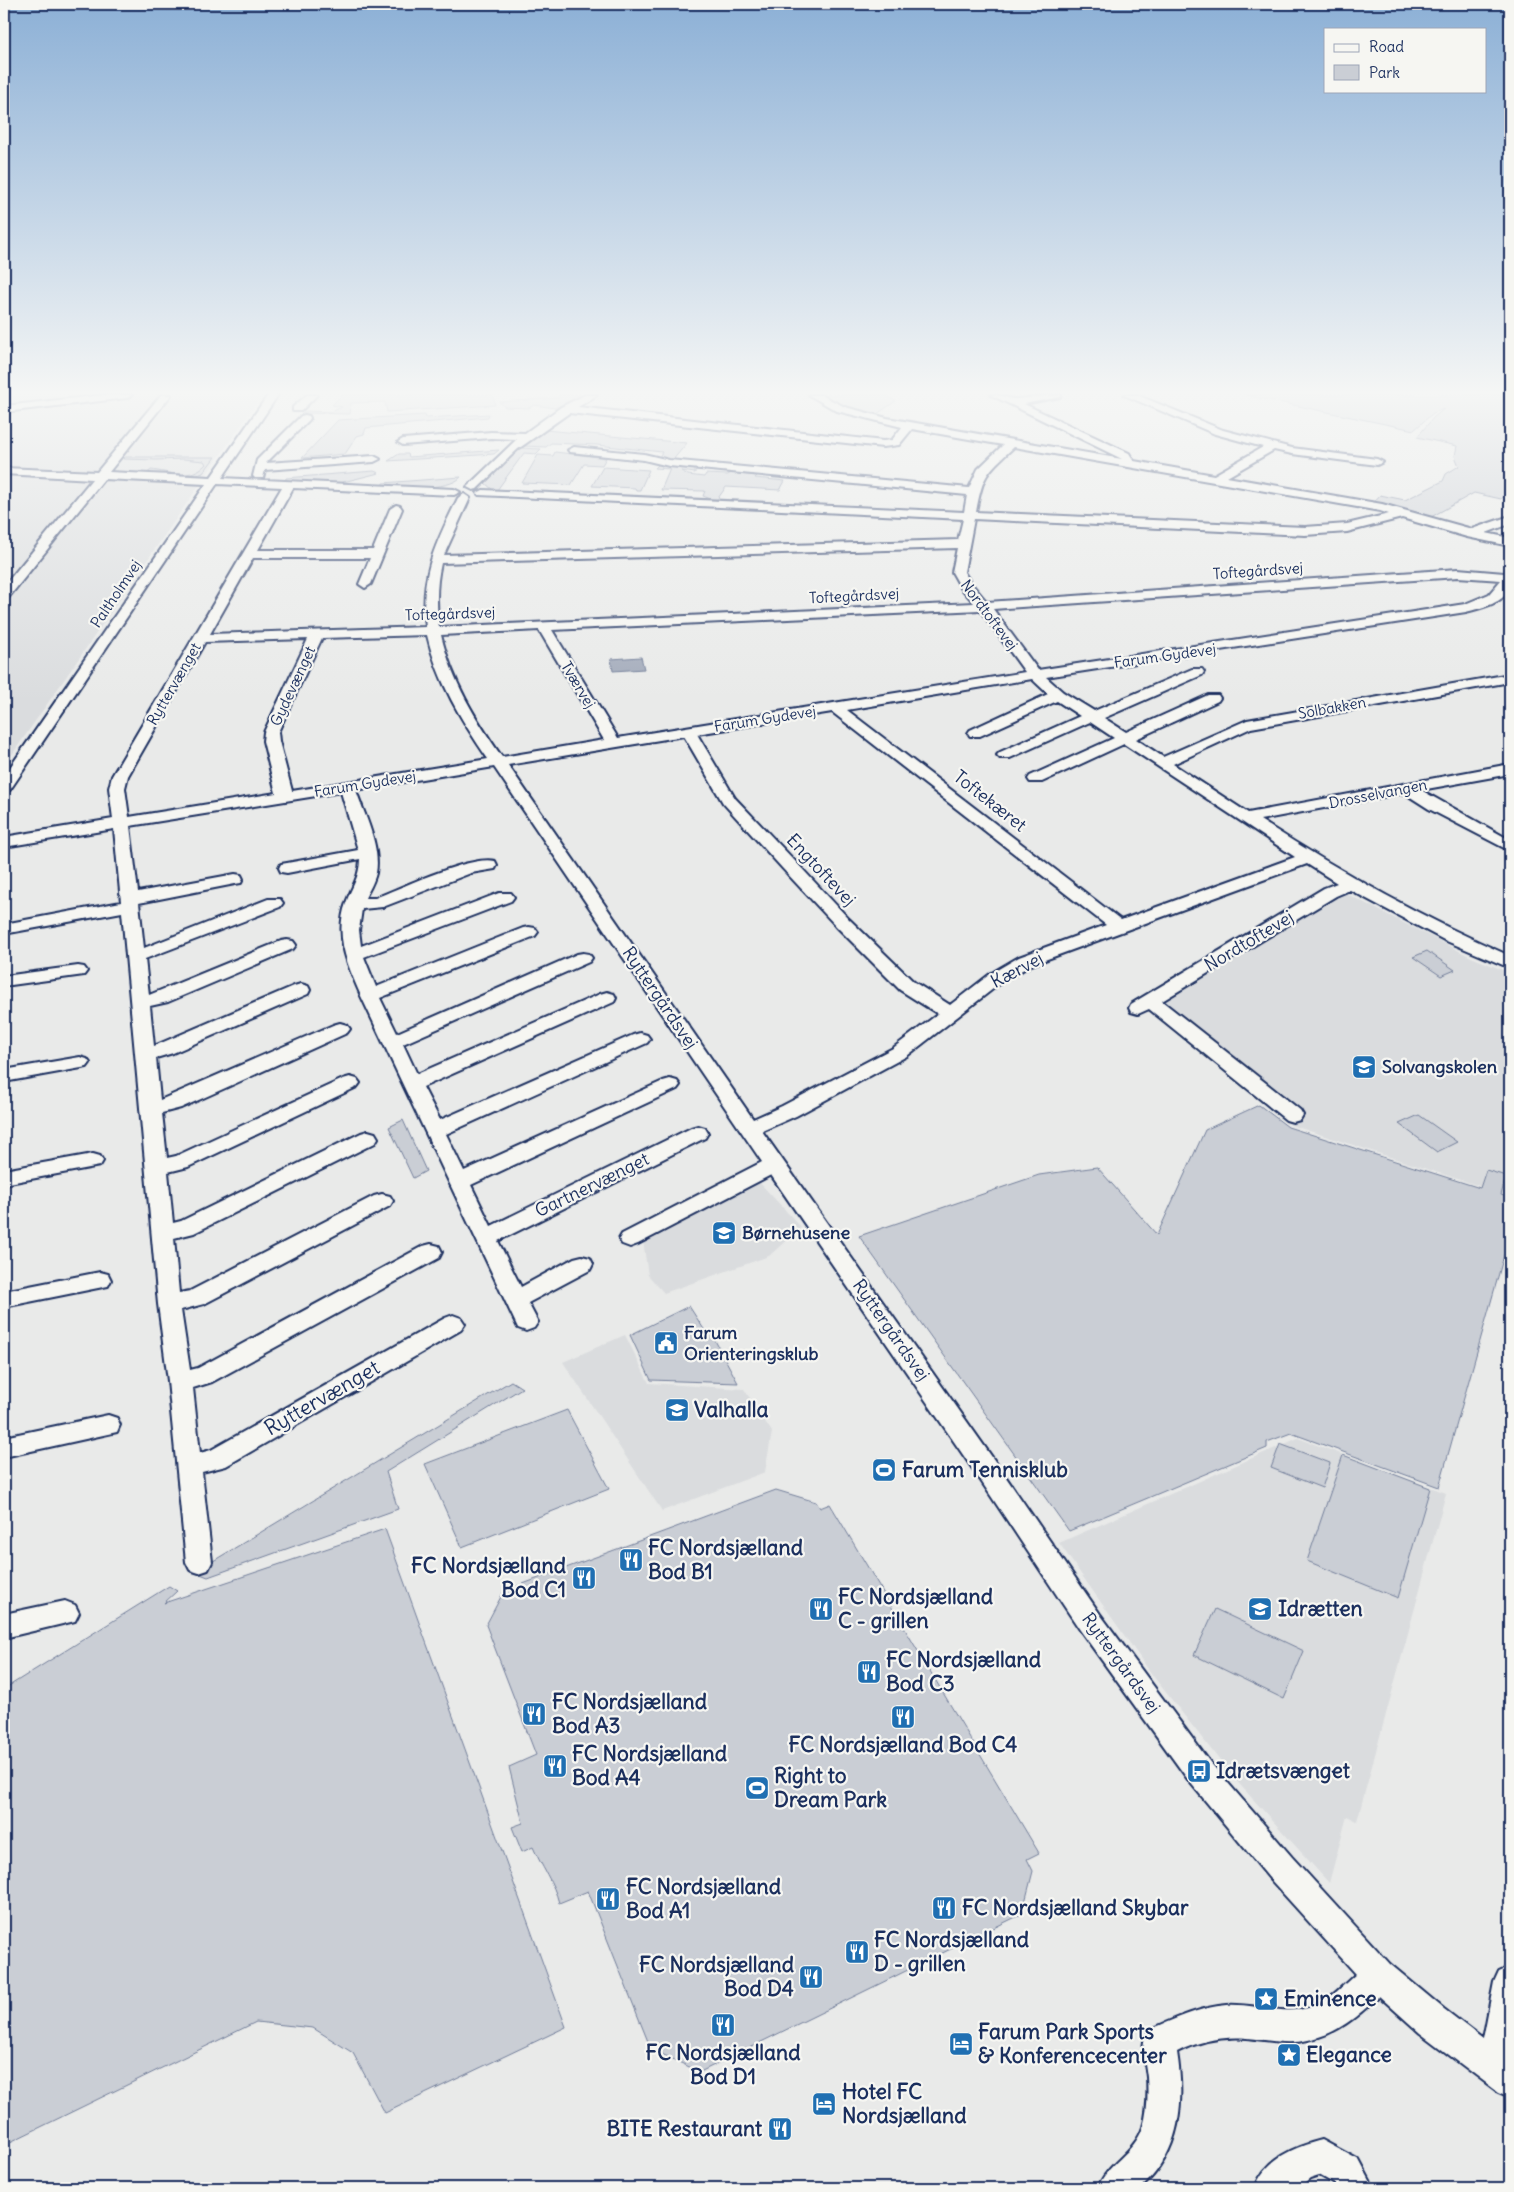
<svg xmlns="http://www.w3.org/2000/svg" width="1514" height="2192" font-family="Delius,sans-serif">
	<rect width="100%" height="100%" fill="#e9eae9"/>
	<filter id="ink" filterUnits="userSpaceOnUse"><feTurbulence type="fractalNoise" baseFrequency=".02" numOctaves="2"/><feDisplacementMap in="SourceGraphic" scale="10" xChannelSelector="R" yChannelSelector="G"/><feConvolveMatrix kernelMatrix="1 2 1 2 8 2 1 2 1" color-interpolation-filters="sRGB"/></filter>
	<g filter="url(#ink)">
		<!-- built -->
		<path fill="#dadcde" d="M4 395H262L4 766Z
			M1343 892 1471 957 1510 973V1196L1291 1125 1144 1008Z
			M758 1181 801 1227 769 1256 664 1293 648 1275 643 1240Z
			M625 1335 649 1383 744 1389 772 1432 765 1472 662 1511 563 1362Z
			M1298 1438 1446 1493 1357 1821 1347 1816 1329 1883 1232 1776 1153 1676 1059 1543Z"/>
		<!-- green -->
		<path fill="#caced5" stroke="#727e9a" d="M342 395H493L495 405 387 412 385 402 351 403 350 414 303 413 306 411 331 412 342 407 332 405Z
			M559 395H581L555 408 534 405 529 408 505 407 499 402 559 398Z
			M821 395H884L896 401 874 416 846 407Z
			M1245 395H1510V491L1501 499 1474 493 1431 517 1374 502 1380 495 1405 500 1443 481 1446 474 1459 466 1455 456 1457 446 1417 437 1434 417 1444 409 1433 413 1414 430Z
			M489 414 488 417 366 428 364 434 357 436 345 454 302 458 338 420 425 415 426 418Z
			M545 430 687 443 672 461 658 459 662 452 597 445 551 443 546 447 523 446Z
			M519 448 541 449 536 454 524 453 497 490H493L485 483Z
			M499 450 494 454 388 461 399 454H408L409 457Z
			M555 452 606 458 602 465 584 464 571 485 522 483 538 455 553 456Z
			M125 457H215L203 473 197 475H145L151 470C170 472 190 481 206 464L204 461 183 459 156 460 123 459Z
			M660 463 695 467V473L681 471 688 475 704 477 706 474 728 475 731 473 757 476 755 478 785 481 780 490 726 487 716 501 703 496 705 491 661 490 670 469 655 468Z
			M603 467 649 470 640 490H636L635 488 592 486Z
			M374 471 379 473 339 483 285 481 286 478Z
			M461 477C447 492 402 486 382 485L383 483Z
			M1427 951 1455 970 1441 976 1413 957Z
			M1259 1105 1288 1127 1480 1188 1486 1170 1506 1176 1501 1195 1510 1198V1234L1439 1487 1291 1433 1267 1442V1448L1069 1531 859 1236 1039 1175 1097 1167 1157 1235 1205 1130Z
			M1419 1115 1457 1142 1437 1152 1399 1124Z
			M403 1120 426 1171 413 1178 389 1127Z
			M689 1306 707 1334 711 1333 738 1383 651 1380 630 1335Z
			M511 1381 522 1388 386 1472 398 1509 208 1577 195 1572Z
			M567 1410 609 1489 462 1547 425 1464Z
			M1280 1444 1330 1463 1322 1488 1271 1468Z
			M1343 1455 1430 1488 1398 1598 1307 1561Z
			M776 1490 816 1502 820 1508 830 1504 1039 1853 1027 1859 1033 1871 1022 1914 700 2072 651 2049 588 1891 559 1903C554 1883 541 1866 533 1847L522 1852 512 1827 523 1823 509 1767 536 1755 486 1625 504 1591Z
			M385 1529 566 2027 385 2113 353 2053 313 2028 256 2022 4 2145V1689L169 1586 177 1591 164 1603Z
			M1215 1609 1304 1651 1284 1699 1194 1655Z"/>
		<!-- water -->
		<path fill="#a2aaba" stroke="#6c7995" d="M641 657 644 669 613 671 611 659Z"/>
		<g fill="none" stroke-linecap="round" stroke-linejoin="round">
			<defs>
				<path id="minor" d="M104 395H132L127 398 4 412V406Z
					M161 395H171L109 472 211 477 268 395H278L222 478 454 489 460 492 454 495 293 488 258 550H373L390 509 396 505 400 506 402 509 371 584 365 588 359 584 370 558H253L210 634 426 627C419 575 436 543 458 498L464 494 470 498 444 555 958 540 963 519 479 495 477 493 483 490 964 512 967 495 669 466 644 460 570 452 568 450 574 447 644 454 669 460 969 488 978 469 1003 445 912 429 899 445 883 447 569 413 518 449 477 489 473 490 467 487 469 485 517 439 491 438 403 445 398 442 403 439 491 432 525 433 561 407 585 395H597L578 407 883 441 892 440 902 427 837 411 809 395H821L845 407 887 418 1122 459 991 395C1002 394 1009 400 1017 399 1032 398 1046 395 1061 395L1060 397 1024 404 1129 453 1134 461 1214 475 1263 447 1215 434 1124 395H1137L1223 430 1292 448 1377 459 1383 462 1377 465 1292 454 1274 450 1227 477 1382 504 1472 529 1510 516V524L1486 533 1510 538V546L1467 537 1402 518 1347 532 1305 535 974 519 964 572 971 583 987 602 1458 569 1504 573 1510 569C1510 574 1512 581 1510 586 1506 603 1481 608 1466 612L1046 677 1063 692 1094 711 1192 669H1202L1204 672 1202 675 1104 718 1126 732 1208 695H1218L1220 698 1218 701 1136 739 1163 757 1247 720 1510 674V682L1251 728 1173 764 1248 813 1510 764V774L1421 790 1510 840V851L1429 809 1404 793 1260 820C1340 872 1423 918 1510 956V968L1444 940 1350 890 1336 896 1162 1001 1300 1110 1303 1115 1300 1120 1293 1122 1286 1120 1149 1009 1138 1014 1131 1012 1129 1008 1131 1004 1324 888 1337 883 1307 864 1031 965 1002 982 907 1056 796 1116 762 1131 999 1467 1100 1614 1209 1761 1292 1857 1390 1964 1444 2009 1483 2039 1494 1982 1499 1971 1510 1966V2097L1498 2092 1420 2033 1379 1996C1358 2016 1337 2034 1308 2040 1288 2045 1268 2040 1247 2038 1223 2036 1199 2041 1177 2052 1185 2102 1181 2152 1141 2188H1098C1106 2164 1135 2153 1143 2127 1148 2110 1148 2094 1147 2077 1145 2059 1140 2048 1147 2031 1172 2020 1199 2007 1227 2005 1255 2003 1287 2017 1314 2006 1330 2000 1343 1985 1356 1974L1270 1879 1189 1781 1080 1630 981 1481 771 1175 638 1244 630 1247 622 1244 619 1239 622 1234 762 1162 494 767 356 790C364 814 381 846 376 873 374 882 369 890 365 898H375C401 888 470 855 495 861L497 865 495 869 471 873 383 907 362 909 359 930 361 946 499 893H511L514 897 511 901 364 957 376 987 523 928 529 927 535 928 538 932 535 936 380 998 397 1033 577 954 583 953 589 954 592 958 589 962 403 1044 417 1074 600 994 607 992 614 994 616 998 614 1002 423 1087 440 1120 633 1035 640 1033 647 1035 650 1039 647 1043 446 1134 464 1171 663 1081 670 1079 677 1081 680 1085 677 1089 471 1185 491 1226 691 1128 698 1126 705 1128 708 1133 705 1138 498 1241 521 1287 574 1258 582 1256 590 1258 593 1264 590 1270 528 1303 538 1322 534 1328 526 1331 518 1328 361 996C348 966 334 936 346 903 351 888 360 877 360 859L287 873 281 872 279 868 281 864 287 863 358 850 341 792 130 826 138 892 235 874 241 875 243 879 241 883 235 884 139 903 144 948 268 899H280L283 903 280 907 145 959 149 995 281 941 287 940 293 941 296 945 293 949 168 1002 150 1006 154 1046 294 986 301 984 308 986 310 990 308 994 173 1053 156 1058 160 1100 333 1025 340 1023 347 1025 350 1029 347 1033 181 1108 162 1113 167 1158 176 1156 343 1079 350 1077 357 1079 360 1083 357 1087 188 1167 168 1172 173 1223 181 1221 361 1133 368 1131 375 1133 378 1138 375 1143 194 1233 174 1238 179 1293 190 1291 374 1196 382 1194 390 1196 393 1201 390 1206 204 1304 181 1310 190 1370 198 1368 423 1246 431 1244 439 1246 442 1252 439 1258 212 1382 193 1388 200 1453 211 1450 445 1318 453 1315 461 1318 465 1324 461 1330 226 1466 202 1472 212 1562 208 1570 199 1573 190 1570 186 1562 168 1381 158 1304 122 912 4 934V924L121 902 114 829 4 847V837L113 819 109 788 112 776 282 487 217 484 10 790 4 792V776L206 484 104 479 9 597 4 598V586L92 479 4 474V468L97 472ZM1014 447 1380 511 1389 514 1347 524 1305 527 976 512C983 474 986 473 1014 447ZM957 548 952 572 961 588 974 603 439 627C436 605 436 584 441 563ZM1458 577 1501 580 1489 594 1465 604 1038 670 993 609ZM980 610 1025 672 618 738 552 630ZM539 630 604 740 502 757C475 718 452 681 441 635ZM427 635C438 682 461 720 488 759L292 791 279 741 278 732 322 638ZM308 639 264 732 263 741 276 793 129 817 125 788 128 776 205 642ZM1032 679 1048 694 970 730 968 733 970 736H980L1057 701 1080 716 1000 752 997 755 1000 758H1010L1090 722 1114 738 1030 776 1028 779 1030 782H1042L1124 744 1295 857 1121 920 847 710ZM832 712 1106 925 1019 957 990 974 950 1005 914 982 849 919 794 860 735 798 697 734ZM684 736 723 803 782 868 837 927 900 990 938 1014 893 1048 782 1106 753 1119 508 765Z
					M307 395H317L301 411H293V407Z
					M305 415 309 416 310 418 309 420 266 463 374 456 380 459 374 462 265 470 263 478H255L253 476 257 460 301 416Z
					M78 966 84 967 87 971 84 975 4 986V976Z
					M80 1057 87 1059 90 1063 87 1067 4 1082V1070Z
					M93 1154 100 1156 103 1161 100 1166 4 1184V1170Z
					M100 1272 108 1274 111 1280 108 1286 4 1307V1291Z
					M108 1415 117 1418 120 1425 117 1432 4 1457V1437Z
					M65 1601 75 1605 79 1613 75 1621 4 1638V1614Z
					M1322 2140 1359 2160 1374 2188H1337L1335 2184 1319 2175 1310 2178 1298 2188H1255C1265 2159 1294 2147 1322 2140Z"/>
			</defs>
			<!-- minor casing -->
			<use href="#minor" stroke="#1b2f5e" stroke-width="4"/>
			<!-- minor -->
			<use href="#minor" fill="#f6f6f2" fill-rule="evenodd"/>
		</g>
	</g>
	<!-- sky -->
	<linearGradient id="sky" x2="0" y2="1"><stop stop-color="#8cb0d6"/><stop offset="0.56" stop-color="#f5f6f5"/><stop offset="1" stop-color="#f5f6f5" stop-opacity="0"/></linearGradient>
	<rect width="1514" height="701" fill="url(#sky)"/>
	<!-- icons -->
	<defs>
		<symbol id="school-square" viewBox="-11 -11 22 22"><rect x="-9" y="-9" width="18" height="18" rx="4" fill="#1f6fb2" stroke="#f6f6f2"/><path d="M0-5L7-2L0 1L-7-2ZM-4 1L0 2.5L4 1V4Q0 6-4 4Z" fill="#fff"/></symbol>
		<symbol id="civic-square" viewBox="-11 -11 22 22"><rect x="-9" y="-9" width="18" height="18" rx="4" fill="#1f6fb2" stroke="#f6f6f2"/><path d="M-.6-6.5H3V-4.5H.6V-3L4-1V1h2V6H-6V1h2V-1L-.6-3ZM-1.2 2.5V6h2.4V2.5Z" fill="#fff"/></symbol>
		<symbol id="stadium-square" viewBox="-11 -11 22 22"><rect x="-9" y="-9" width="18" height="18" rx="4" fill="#1f6fb2" stroke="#f6f6f2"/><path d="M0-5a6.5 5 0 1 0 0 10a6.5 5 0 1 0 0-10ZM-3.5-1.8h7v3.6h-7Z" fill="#fff"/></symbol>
		<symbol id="restaurant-square" viewBox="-11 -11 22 22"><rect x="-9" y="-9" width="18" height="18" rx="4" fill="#1f6fb2" stroke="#f6f6f2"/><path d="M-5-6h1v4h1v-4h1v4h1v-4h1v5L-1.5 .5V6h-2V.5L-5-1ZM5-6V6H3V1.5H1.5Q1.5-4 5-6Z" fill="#fff"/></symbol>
		<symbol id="bus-square" viewBox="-11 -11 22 22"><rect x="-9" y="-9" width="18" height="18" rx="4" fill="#1f6fb2" stroke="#f6f6f2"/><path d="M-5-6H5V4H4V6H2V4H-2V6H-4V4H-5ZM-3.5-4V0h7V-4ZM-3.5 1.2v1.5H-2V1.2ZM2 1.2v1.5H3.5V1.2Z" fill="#fff"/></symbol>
		<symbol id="sight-square" viewBox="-11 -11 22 22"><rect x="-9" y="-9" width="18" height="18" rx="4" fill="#1f6fb2" stroke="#f6f6f2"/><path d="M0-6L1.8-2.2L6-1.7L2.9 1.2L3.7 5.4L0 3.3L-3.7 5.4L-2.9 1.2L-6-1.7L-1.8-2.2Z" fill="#fff"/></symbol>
		<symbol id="hotel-square" viewBox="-11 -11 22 22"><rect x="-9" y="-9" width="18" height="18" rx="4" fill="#1f6fb2" stroke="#f6f6f2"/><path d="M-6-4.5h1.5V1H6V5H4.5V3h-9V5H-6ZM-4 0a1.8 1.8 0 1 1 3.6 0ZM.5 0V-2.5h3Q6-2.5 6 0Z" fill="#fff"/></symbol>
	</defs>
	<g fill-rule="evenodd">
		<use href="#school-square" x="1350" y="1053" width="28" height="28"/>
		<use href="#school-square" x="710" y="1219" width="28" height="28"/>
		<use href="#civic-square" x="652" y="1329" width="28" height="28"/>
		<use href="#school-square" x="663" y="1396" width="28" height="28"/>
		<use href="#stadium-square" x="870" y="1456" width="28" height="28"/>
		<use href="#restaurant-square" x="617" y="1546" width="28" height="28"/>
		<use href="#restaurant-square" x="570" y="1564" width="28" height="28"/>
		<use href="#restaurant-square" x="807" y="1595" width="28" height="28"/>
		<use href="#school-square" x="1246" y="1595" width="28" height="28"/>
		<use href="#restaurant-square" x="855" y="1658" width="28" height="28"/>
		<use href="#restaurant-square" x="520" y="1700" width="28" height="28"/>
		<use href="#restaurant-square" x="889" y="1703" width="28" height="28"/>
		<use href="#restaurant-square" x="541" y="1752" width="28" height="28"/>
		<use href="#bus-square" x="1185" y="1757" width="28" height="28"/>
		<use href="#stadium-square" x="743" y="1774" width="28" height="28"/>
		<use href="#restaurant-square" x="594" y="1885" width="28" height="28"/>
		<use href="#restaurant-square" x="930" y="1894" width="28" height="28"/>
		<use href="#restaurant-square" x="843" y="1938" width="28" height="28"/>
		<use href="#restaurant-square" x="797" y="1963" width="28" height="28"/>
		<use href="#sight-square" x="1252" y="1985" width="28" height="28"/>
		<use href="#restaurant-square" x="709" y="2011" width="28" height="28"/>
		<use href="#hotel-square" x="947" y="2030" width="28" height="28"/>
		<use href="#sight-square" x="1275" y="2041" width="28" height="28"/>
		<use href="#hotel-square" x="810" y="2090" width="28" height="28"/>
		<use href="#restaurant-square" x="766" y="2115" width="28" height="28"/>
	</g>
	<g text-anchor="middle" stroke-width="4.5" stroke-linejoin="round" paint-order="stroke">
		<!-- far-street labels -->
		<g font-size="15" fill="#1b2f5e" stroke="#f6f6f2">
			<text transform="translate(1258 571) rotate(-4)" y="5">Toftegårdsvej</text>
			<text transform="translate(116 594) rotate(-56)" y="5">Paltholmvej</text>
			<text transform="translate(854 596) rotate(-3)" y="5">Toftegårdsvej</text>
			<text transform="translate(450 614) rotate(-2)" y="5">Toftegårdsvej</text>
			<text transform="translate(989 615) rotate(53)" y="5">Nordtoftevej</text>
			<text transform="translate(1165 656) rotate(-8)" y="5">Farum Gydevej</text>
			<text transform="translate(174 684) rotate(-60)" y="5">Ryttervænget</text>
			<text transform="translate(578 685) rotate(59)" y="5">Tværvej</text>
			<text transform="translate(293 686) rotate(-65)" y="5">Gydevænget</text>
			<text transform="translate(1332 708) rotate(-10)" y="5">Solbakken</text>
			<text transform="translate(765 719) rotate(-9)" y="5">Farum Gydevej</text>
			<text transform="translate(365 784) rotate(-9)" y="5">Farum Gydevej</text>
			<text transform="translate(1378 794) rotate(-11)" y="5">Drosselvangen</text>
		</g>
		<!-- street labels -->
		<g font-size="18" fill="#1b2f5e" stroke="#f6f6f2">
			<text transform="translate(990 801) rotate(38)" y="6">Toftekæret</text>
			<text transform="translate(821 870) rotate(47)" y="6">Engtoftevej</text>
			<text transform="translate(1249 941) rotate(-31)" y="6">Nordtoftevej</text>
			<text transform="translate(1017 970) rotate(-28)" y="6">Kærvej</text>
			<text transform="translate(660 998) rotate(56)" y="6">Ryttergårdsvej</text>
			<text transform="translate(592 1185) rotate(-26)" y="6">Gartnervænget</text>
			<text transform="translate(891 1330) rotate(55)" y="6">Ryttergårdsvej</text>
			<text transform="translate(1121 1663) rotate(54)" y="6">Ryttergårdsvej</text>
		</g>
		<!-- poi labels -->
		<g font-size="18" font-weight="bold" fill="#1b2f5e" stroke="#f6f6f2" text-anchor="start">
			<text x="1382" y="1073">Solvangskolen</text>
			<text x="742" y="1239">Børnehusene</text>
			<text x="684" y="1339">Farum<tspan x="684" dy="21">Orienteringsklub</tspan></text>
		</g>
		<!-- near-street labels -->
		<g font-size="21" fill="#1b2f5e" stroke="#f6f6f2">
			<text transform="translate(322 1398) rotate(-30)" y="7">Ryttervænget</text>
		</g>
		<!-- near-poi labels -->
		<g font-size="21" font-weight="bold" fill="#1b2f5e" stroke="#f6f6f2" text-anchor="start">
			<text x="694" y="1417">Valhalla</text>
			<text x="902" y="1477">Farum Tennisklub</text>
			<text x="648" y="1555">FC Nordsjælland<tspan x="648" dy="24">Bod B1</tspan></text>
			<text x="566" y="1573" text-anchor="end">FC Nordsjælland<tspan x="566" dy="24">Bod C1</tspan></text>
			<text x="838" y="1604">FC Nordsjælland<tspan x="838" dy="24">C - grillen</tspan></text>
			<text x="1278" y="1616">Idrætten</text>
			<text x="886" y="1667">FC Nordsjælland<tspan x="886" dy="24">Bod C3</tspan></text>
			<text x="552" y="1709">FC Nordsjælland<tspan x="552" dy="24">Bod A3</tspan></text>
			<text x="903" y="1752" text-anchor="middle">FC Nordsjælland Bod C4</text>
			<text x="572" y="1761">FC Nordsjælland<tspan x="572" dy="24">Bod A4</tspan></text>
			<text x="1216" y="1778">Idrætsvænget</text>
			<text x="774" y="1783">Right to<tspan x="774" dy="24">Dream Park</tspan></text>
			<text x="626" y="1894">FC Nordsjælland<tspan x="626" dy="24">Bod A1</tspan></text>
			<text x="962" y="1915">FC Nordsjælland Skybar</text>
			<text x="874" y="1947">FC Nordsjælland<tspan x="874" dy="24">D - grillen</tspan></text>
			<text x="794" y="1972" text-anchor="end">FC Nordsjælland<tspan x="794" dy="24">Bod D4</tspan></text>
			<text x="1284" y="2006">Eminence</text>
			<text x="978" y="2039">Farum Park Sports<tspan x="978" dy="24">&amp; Konferencecenter</tspan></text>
			<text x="723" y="2060" text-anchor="middle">FC Nordsjælland<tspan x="723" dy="24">Bod D1</tspan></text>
			<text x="1306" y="2062">Elegance</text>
			<text x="842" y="2099">Hotel FC<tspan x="842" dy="24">Nordsjælland</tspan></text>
			<text x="762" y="2136" text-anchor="end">BITE Restaurant</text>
		</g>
	</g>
	<!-- margin -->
	<rect width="1514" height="2192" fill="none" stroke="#f6f6f2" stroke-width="20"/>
	<rect x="10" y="10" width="1494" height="2172" fill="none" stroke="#1b2f5e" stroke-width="2" filter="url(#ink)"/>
	<!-- legend -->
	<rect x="1324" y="28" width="162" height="65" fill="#f6f6f2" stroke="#9ea6b7"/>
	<rect x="1334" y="44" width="25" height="8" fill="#f6f6f2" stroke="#9ea6b7"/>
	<text x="1369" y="52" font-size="15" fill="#1b2f5e">Road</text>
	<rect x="1334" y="65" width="25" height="15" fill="#caced5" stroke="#9ea6b7"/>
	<text x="1369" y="78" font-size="15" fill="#1b2f5e">Park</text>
</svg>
